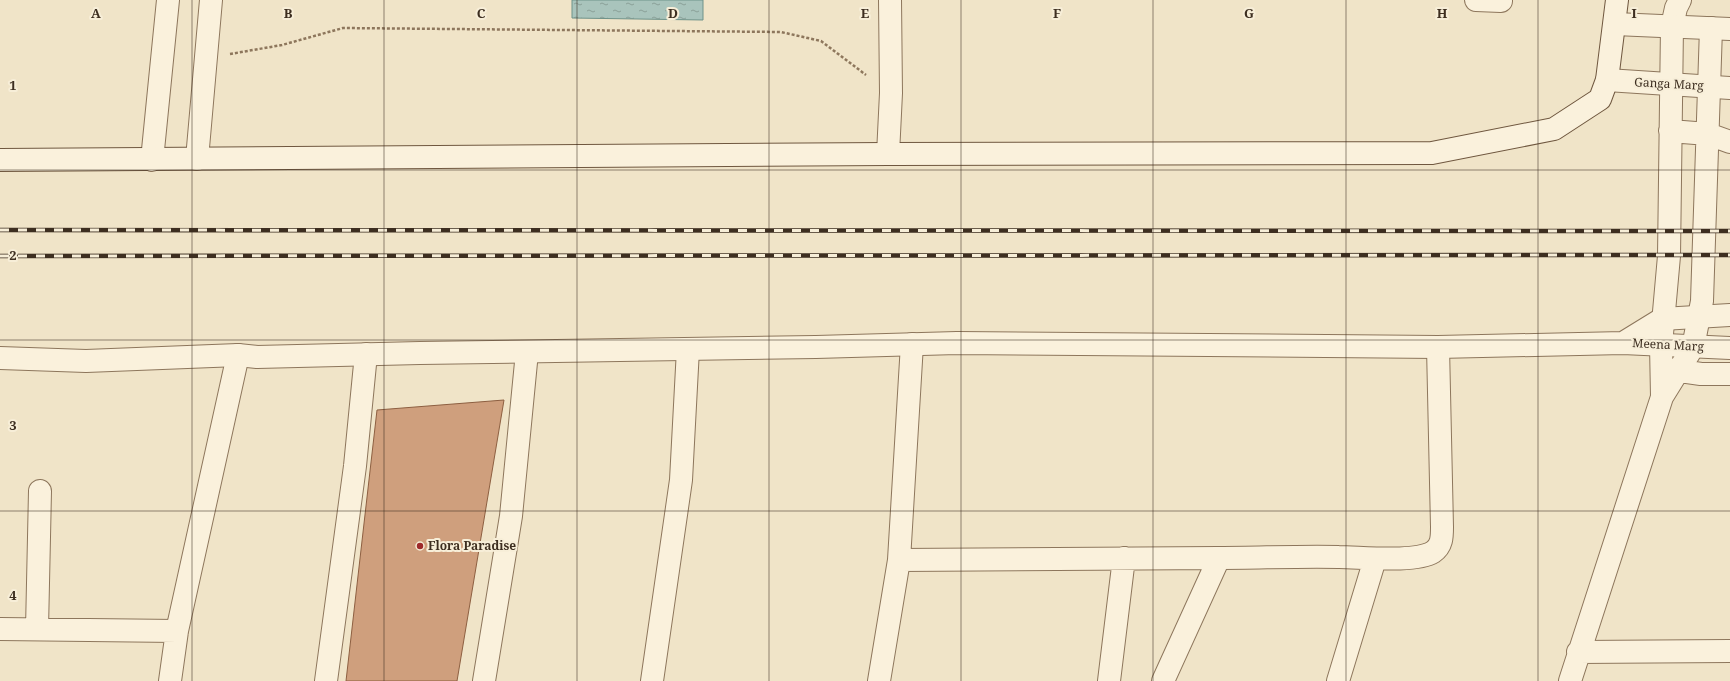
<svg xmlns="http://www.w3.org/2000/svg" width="1730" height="681" font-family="'Noto Serif',serif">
	<defs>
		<pattern id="water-ripples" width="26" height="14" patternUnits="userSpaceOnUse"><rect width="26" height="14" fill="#a9c4bc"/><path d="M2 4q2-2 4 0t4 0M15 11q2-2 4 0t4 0" fill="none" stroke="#8ba098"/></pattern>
	</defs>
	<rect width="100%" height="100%" fill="#f0e4c8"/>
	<!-- water -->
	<path fill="url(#water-ripples)" stroke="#6f938a" d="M572 0H703V20L572 18Z"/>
	<!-- building -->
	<path fill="#cf9f7d" stroke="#8d5f41" d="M504 400 457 681H346L377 410Z"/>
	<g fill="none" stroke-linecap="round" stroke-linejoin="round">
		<defs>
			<path id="minor" d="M1476 0 1501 1
				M1670 131 1708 134 1730 142
				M888 154 891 93 890 0
				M197 159 211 0
				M152 160 168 0
				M1666 369 1701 374H1730
				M1662 397 1661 345 1669 256 1672 26 1676 8 1680 0
				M899 560 1219 558
				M0 629 177 631
				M37 629 40 491
				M1578 652 1730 651
				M170 681 177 631 238 355
				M326 681 355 466 366 354
				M484 681 511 516 527 352
				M652 681 681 480 688 349
				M879 681 899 560 912 344
				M1109 681 1124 558
				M1163 681 1219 558C1259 558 1299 556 1339 557 1361 557 1415 563 1433 552 1442 546 1442 537 1442 527L1438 347
				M1338 681 1375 559
				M1570 681 1662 397 1693 347 1702 301 1711 28"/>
			<path id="tertiary" d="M1615 24 1730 29
				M1607 80 1730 88
				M1623 343 1662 319 1730 315
				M0 358 86 361 238 355 257 357 420 353 816 347 957 343 1438 347 1623 343 1730 348"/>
			<path id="secondary" d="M0 160 888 154 1432 153 1554 129 1600 99 1607 80 1617 0"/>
		</defs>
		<!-- minor casing -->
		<use href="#minor" stroke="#8d765c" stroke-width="24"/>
		<!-- tertiary casing -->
		<use href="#tertiary" stroke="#8d765c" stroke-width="24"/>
		<!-- secondary casing -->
		<use href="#secondary" stroke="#6f573f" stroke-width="24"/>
		<!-- path -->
		<path stroke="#8d765c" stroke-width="2.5" stroke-dasharray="3 2" stroke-linecap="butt" d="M230 54 282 45 343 28 781 32 821 41 866 75"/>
		<!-- minor -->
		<use href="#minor" stroke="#faf1dc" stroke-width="22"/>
		<!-- tertiary -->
		<use href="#tertiary" stroke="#faf1dc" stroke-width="22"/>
		<!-- secondary -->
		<use href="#secondary" stroke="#faf1dc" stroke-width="22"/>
		<defs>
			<path id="rail" d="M0 230 1730 231
				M0 256 1730 255"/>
		</defs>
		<!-- rail casing -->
		<use href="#rail" stroke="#3d2e20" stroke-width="4.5"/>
		<!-- rail -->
		<use href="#rail" stroke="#f7eed8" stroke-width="3" stroke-dasharray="9" stroke-linecap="butt"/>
	</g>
	<!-- grid -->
	<path fill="none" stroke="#3d2e20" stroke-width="1" stroke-opacity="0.55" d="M192 0V681M384 0V681M577 0V681M769 0V681M961 0V681M1153 0V681M1346 0V681M1538 0V681M0 170H1730M0 340H1730M0 511H1730"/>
	<!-- markers -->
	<circle fill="#9e2a2b" stroke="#f7eed8" stroke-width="1.5" cx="420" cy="546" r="4"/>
	<g text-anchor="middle" stroke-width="4" stroke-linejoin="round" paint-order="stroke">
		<!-- street labels -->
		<g font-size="12" fill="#3d2e20" stroke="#f7eed8">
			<text transform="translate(1669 84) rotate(3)" y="4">Ganga Marg</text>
			<text transform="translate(1668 345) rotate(3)" y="4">Meena Marg</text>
		</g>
		<!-- poi labels -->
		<g font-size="12" font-weight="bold" fill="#3d2e20" stroke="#f7eed8" text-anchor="start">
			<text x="428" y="550">Flora Paradise</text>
		</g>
	</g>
	<g font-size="13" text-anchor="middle" font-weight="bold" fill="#3d2e20" stroke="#f7eed8" stroke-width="4" stroke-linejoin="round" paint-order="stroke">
		<text x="96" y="18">A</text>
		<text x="288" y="18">B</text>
		<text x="481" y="18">C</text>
		<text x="673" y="18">D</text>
		<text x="865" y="18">E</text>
		<text x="1057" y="18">F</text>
		<text x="1249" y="18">G</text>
		<text x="1442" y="18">H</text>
		<text x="1634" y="18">I</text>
		<text x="13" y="90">1</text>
		<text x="13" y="260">2</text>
		<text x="13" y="430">3</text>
		<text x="13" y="600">4</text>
	</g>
</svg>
